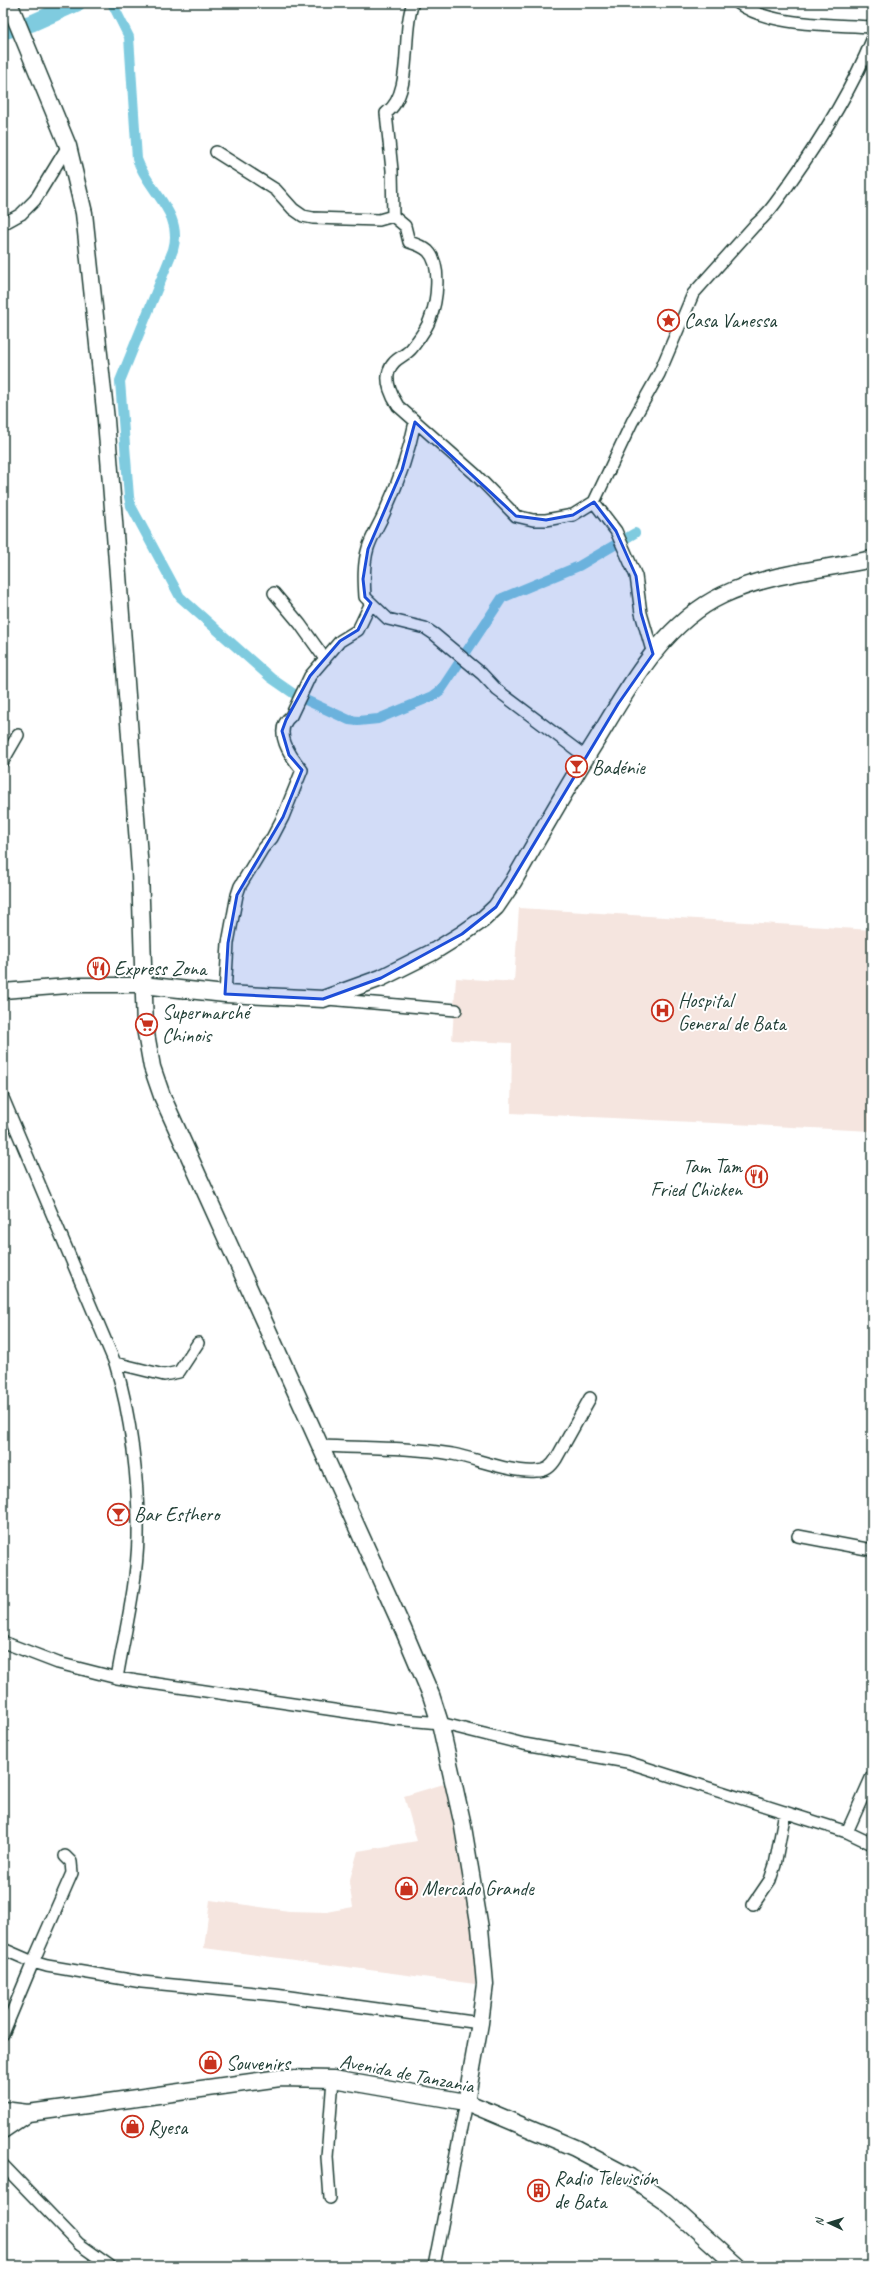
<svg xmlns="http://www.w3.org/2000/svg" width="875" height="2269" font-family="Caveat,sans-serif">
	<rect width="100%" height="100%" fill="#fff"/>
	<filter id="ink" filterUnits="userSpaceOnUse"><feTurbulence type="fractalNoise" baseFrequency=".025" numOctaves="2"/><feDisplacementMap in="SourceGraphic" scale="8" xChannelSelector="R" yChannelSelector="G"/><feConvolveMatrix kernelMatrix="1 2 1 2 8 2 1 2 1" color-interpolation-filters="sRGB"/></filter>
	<g filter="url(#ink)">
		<!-- built -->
		<path fill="#f5e5df" d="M519 908 872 930V1131L511 1113 512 1043 452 1040 456 978 514 982Z
			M447 1783 474 1943 475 1984 204 1948 210 1900 289 1911 326 1912 353 1907 349 1883 358 1851 417 1841 404 1796Z"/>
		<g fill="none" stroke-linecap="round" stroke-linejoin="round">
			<!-- canal -->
			<path stroke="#7fcbdf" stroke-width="10" d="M112 3 129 37 137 159C148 192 184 212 173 250L120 381 129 497 131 506 180 597 271 678 297 696 349 720 358 721 378 719 433 696 441 690 502 598 579 566 635 533"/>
			<!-- river -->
			<path stroke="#7fcbdf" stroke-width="17" d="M3 31 32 23 77 3"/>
			<defs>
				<path id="minor" d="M413 3C401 32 414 94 386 113L392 170 393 216 405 226 409 242C416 244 422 246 428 251 442 265 437 302 430 319 427 329 418 340 412 348 405 357 393 358 389 371 385 382 392 397 398 406L475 474 516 516 533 520H546L573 515 594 502 616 531 636 576 641 613 653 654
					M738 3C771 27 831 24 872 27
					M216 152 276 190 293 209 303 216 313 218 379 220 393 216
					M3 224 21 214 35 200 68 146
					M415 422C409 452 399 481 386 509 381 522 372 535 368 548 363 564 364 582 365 597L388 619 425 628 434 634 482 674 497 690 586 757
					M594 502 632 422 659 374 693 294 754 226C769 214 778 199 789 184 821 139 851 91 872 40
					M274 593 300 624 325 659
					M3 761 18 735
					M225 994 228 943 237 895 240 886 263 848 272 838 283 817 302 770C291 757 272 731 291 716L310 676 340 641 358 630 371 603
					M327 999 456 1010
					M3 1098 115 1363C131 1415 139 1482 138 1537 137 1584 125 1631 117 1678
					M115 1363 164 1375 179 1372 198 1343
					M321 1446C364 1448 409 1447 452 1454 478 1459 511 1473 536 1471 546 1471 551 1467 556 1459L590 1398
					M798 1536 872 1550
					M3 1642 58 1663 117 1678 395 1719 440 1723 524 1744 627 1762 847 1832 872 1844
					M847 1832 872 1776
					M753 1905 770 1880 775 1865 785 1812
					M3 1949 33 1962 72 1873 71 1862 65 1856
					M3 2034 33 1962 47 1966 142 1982 275 1995 480 2023
					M3 2165 79 2244 110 2266
					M330 2198 327 2157 333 2079
					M434 2266 466 2102"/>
				<path id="tertiary" d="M3 991 81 985H143"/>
				<path id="secondary" d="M9 3 68 146 84 213 106 420 114 521 140 870 145 1028 152 1067 162 1096 403 1629 431 1695 440 1723 462 1821 480 1928 485 1984 480 2023 466 2102
					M143 985 225 994 323 999 381 978 433 952 462 934 482 920 496 907 513 882C540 835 567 787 596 741 629 687 663 623 723 595 769 573 822 570 872 559
					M3 2110 28 2113 58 2109 280 2078 333 2079 466 2102 575 2148 630 2177 665 2201 737 2266
					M3 2130 28 2113"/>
			</defs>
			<!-- minor casing -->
			<use href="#minor" stroke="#1f3d34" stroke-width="14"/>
			<!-- tertiary casing -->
			<use href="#tertiary" stroke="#1f3d34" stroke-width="17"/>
			<!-- secondary casing -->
			<use href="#secondary" stroke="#1f3d34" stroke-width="19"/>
			<!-- minor -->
			<use href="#minor" stroke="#fff" stroke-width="11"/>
			<!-- tertiary -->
			<use href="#tertiary" stroke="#fff" stroke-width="14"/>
			<!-- secondary -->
			<use href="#secondary" stroke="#fff" stroke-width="16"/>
		</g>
	</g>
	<!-- marked area -->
	<path fill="#1d4ed8" fill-opacity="0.2" stroke="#1d4ed8" stroke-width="3" stroke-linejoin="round" d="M415 422 516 516 546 520 573 515 594 502 616 531 636 576 641 613 653 654 618 704 496 907 462 934 381 978 323 999 225 994 228 943 237 895 283 817 302 770 289 755 282 731 286 720 310 676 340 641 358 630 371 603 365 597 363 579 368 549 402 470Z"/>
	<!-- icons -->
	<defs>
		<symbol id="sight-ring" viewBox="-11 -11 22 22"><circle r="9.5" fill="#fff" stroke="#c8321e" stroke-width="1.5"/><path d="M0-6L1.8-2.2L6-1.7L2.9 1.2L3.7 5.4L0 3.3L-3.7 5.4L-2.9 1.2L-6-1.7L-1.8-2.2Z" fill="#c8321e"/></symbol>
		<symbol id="bar-ring" viewBox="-11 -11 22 22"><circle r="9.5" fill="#fff" stroke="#c8321e" stroke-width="1.5"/><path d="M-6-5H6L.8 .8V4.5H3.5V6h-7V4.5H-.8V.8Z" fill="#c8321e"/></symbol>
		<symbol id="restaurant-ring" viewBox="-11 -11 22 22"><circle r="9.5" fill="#fff" stroke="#c8321e" stroke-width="1.5"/><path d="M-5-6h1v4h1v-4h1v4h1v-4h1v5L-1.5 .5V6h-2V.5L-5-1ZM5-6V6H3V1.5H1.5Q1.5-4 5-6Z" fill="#c8321e"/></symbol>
		<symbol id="hospital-ring" viewBox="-11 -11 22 22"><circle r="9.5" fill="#fff" stroke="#c8321e" stroke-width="1.5"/><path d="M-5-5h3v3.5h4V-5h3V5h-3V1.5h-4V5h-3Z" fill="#c8321e"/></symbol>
		<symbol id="supermarket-ring" viewBox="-11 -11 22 22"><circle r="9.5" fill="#fff" stroke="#c8321e" stroke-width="1.5"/><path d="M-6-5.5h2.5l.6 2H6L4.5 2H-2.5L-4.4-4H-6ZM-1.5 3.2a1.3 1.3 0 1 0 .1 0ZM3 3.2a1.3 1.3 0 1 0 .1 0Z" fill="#c8321e"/></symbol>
		<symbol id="shop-ring" viewBox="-11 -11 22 22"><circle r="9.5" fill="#fff" stroke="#c8321e" stroke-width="1.5"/><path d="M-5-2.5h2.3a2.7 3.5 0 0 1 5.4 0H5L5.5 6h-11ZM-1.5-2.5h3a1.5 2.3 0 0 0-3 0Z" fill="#c8321e"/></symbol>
		<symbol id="building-ring" viewBox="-11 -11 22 22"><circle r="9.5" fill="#fff" stroke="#c8321e" stroke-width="1.5"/><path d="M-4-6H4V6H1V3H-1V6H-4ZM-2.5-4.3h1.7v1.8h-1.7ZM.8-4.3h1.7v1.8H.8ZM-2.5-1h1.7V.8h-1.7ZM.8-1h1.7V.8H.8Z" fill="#c8321e"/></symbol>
	</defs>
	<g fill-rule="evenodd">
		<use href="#sight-ring" x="656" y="308" width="25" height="25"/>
		<use href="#bar-ring" x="564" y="754" width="25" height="25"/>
		<use href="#restaurant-ring" x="86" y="956" width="25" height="25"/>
		<use href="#hospital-ring" x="650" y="998" width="25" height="25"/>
		<use href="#supermarket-ring" x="134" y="1012" width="25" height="25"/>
		<use href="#restaurant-ring" x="744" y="1164" width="25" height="25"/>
		<use href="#bar-ring" x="106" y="1502" width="25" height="25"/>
		<use href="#shop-ring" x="394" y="1876" width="25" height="25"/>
		<use href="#shop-ring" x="198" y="2050" width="25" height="25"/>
		<use href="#shop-ring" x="120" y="2114" width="25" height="25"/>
		<use href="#building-ring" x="526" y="2178" width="25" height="25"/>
	</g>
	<g text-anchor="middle" stroke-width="4" stroke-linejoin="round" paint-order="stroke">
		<!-- poi labels -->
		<g font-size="20" fill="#1f3d34" stroke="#fff" text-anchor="start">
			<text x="684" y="327">Casa Vanessa</text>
			<text x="592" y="774">Badénie</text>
			<text x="114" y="975">Express Zona</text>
			<text x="678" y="1007">Hospital<tspan x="678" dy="23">General de Bata</tspan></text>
			<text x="162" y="1019">Supermarché<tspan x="162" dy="23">Chinois</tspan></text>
			<text x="742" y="1173" text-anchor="end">Tam Tam<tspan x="742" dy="23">Fried Chicken</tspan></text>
			<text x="134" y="1521">Bar Esthero</text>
			<text x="422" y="1895">Mercado Grande</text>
			<text x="226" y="2070">Souvenirs</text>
			<text x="148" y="2134">Ryesa</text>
			<text x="554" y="2185">Radio Televisión<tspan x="554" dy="23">de Bata</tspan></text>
		</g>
		<!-- street labels -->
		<g font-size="20" fill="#1f3d34" stroke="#fff">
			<text transform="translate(407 2073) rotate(11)" y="7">Avenida de Tanzania</text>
		</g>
	</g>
	<!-- margin -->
	<rect width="875" height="2269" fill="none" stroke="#fff" stroke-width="16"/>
	<rect x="8" y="8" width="859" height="2253" fill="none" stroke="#1f3d34" stroke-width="1.5" filter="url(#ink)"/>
	<!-- north arrow -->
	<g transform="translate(829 2223) rotate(274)" stroke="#ffffff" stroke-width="3" paint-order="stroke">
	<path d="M0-3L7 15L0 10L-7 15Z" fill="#1f3d34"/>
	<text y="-6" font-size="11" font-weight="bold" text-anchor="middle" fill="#1f3d34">N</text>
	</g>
</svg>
